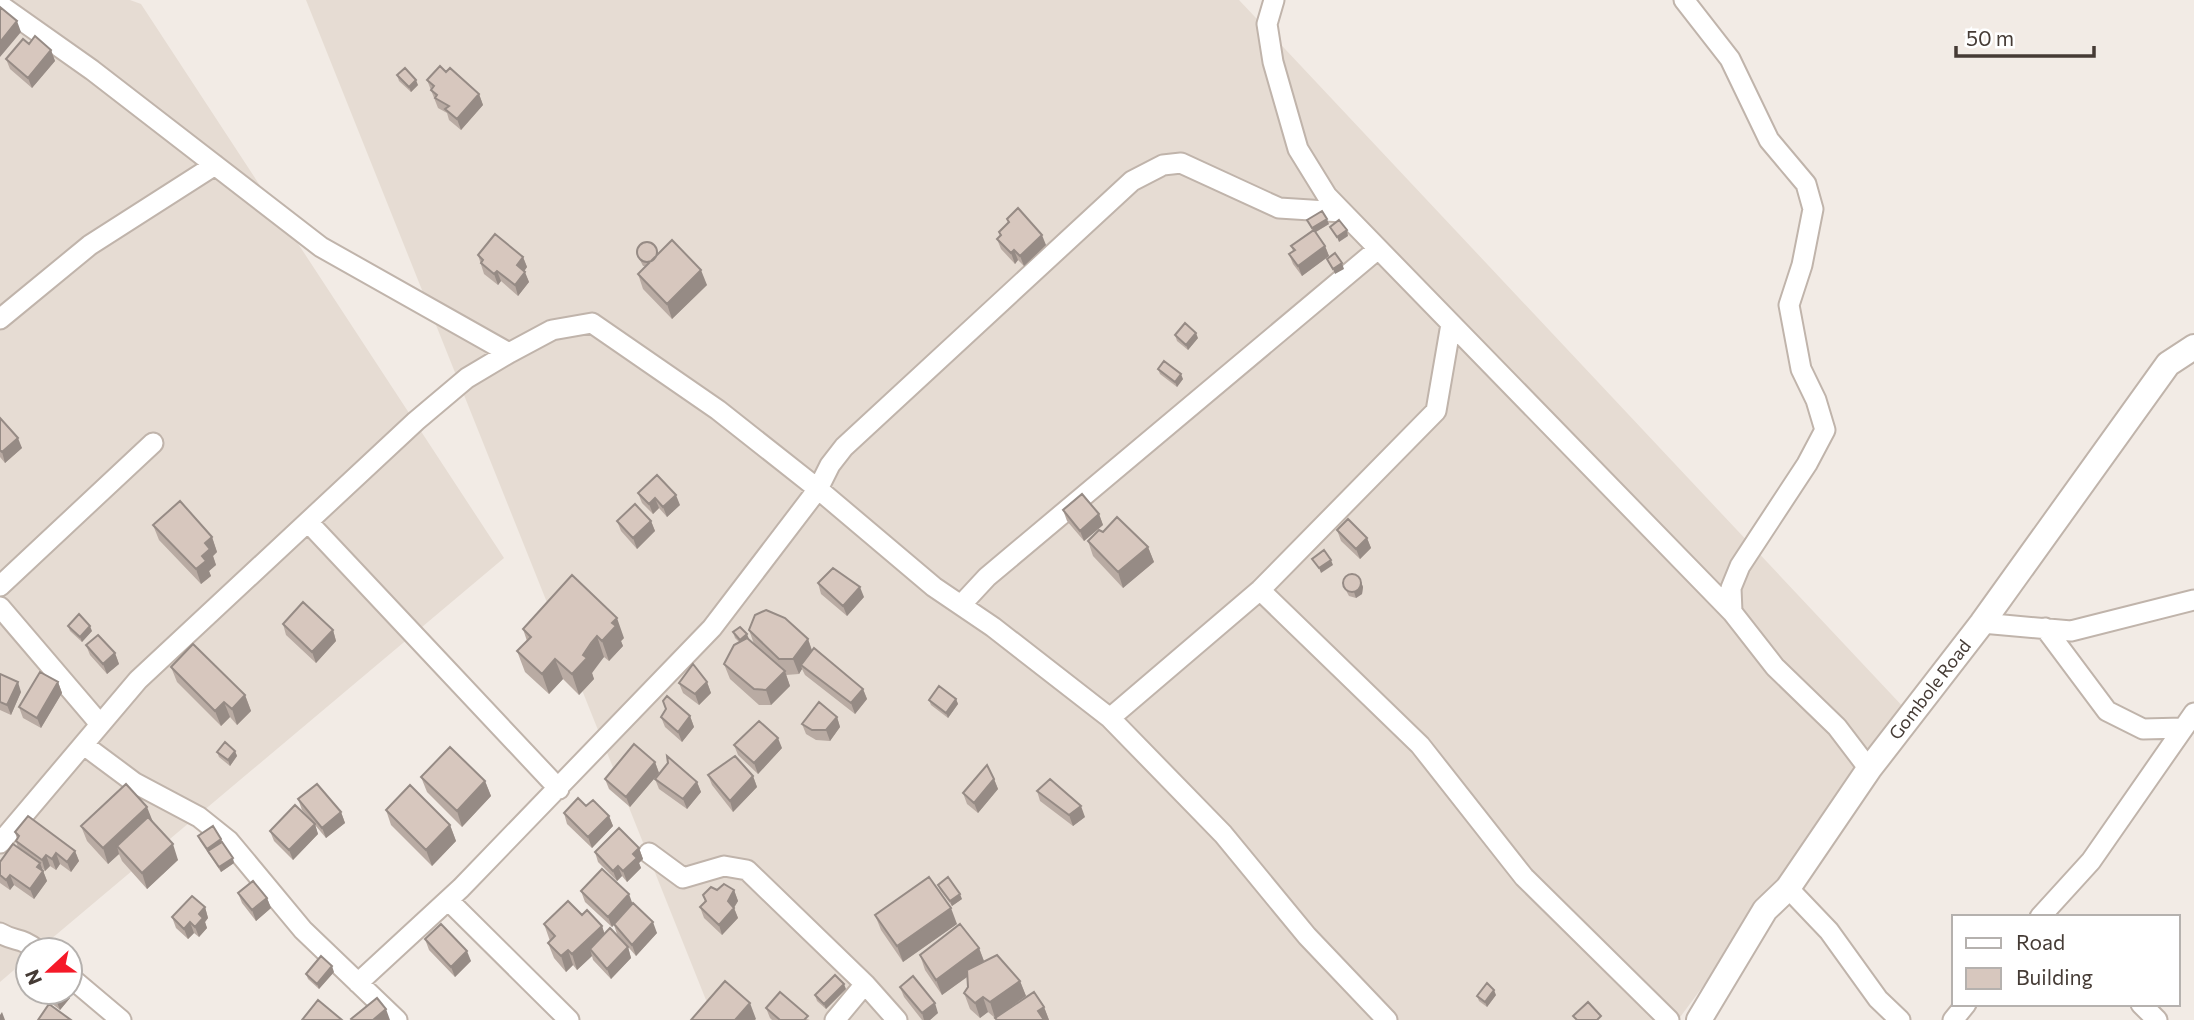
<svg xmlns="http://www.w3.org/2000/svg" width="2194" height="1020" font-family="Commissioner,sans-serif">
	<rect width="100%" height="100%" fill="#f2ebe5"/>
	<!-- residential -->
	<path fill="#e6dcd3" d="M0 0H130L141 4 504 558 38 950H28V958L0 982Z
		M306 0H1239L1907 711 1678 1020H714Z"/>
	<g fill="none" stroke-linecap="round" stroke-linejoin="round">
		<defs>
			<path id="minor" d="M1274 0 1267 24 1273 62 1298 149 1327 196 1732 612 1775 667 1837 727 1869 769
				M1684 0 1730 59 1769 140 1806 184 1813 209 1802 265 1789 305 1801 369 1816 400 1825 430 1807 464 1740 566 1731 588 1732 612
				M0 5 92 70 321 247 509 353
				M0 319 90 245 215 165
				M308 522 559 789
				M0 586 153 443
				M1260 590 1420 745 1524 877 1669 1020
				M961 605 987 577 1378 249
				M0 607 100 724
				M1982 623 2071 631 2194 600
				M2045 628 2107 711 2143 729 2183 728
				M1110 718 1260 590 1436 411 1451 324
				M84 745 135 783 199 817 229 841 303 930 397 1020
				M0 843 138 680 416 421 467 378 509 353 552 330 592 323 718 410 818 489 934 587 993 627 1110 718 1223 834 1307 936 1387 1020
				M649 853 683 878 724 866 747 870 865 984 897 1020
				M1788 888 1829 931 1878 999 1900 1020
				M448 900 569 1020
				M2040 917 2091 861 2194 713
				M0 933C15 942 21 937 37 950
				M70 977 121 1020
				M358 983 461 888 712 628 818 489 830 465 844 447 1132 181 1163 165 1181 163 1279 208 1342 212
				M2141 1004 2157 1020
				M835 1020 865 984
				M1953 1020 1966 1004"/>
			<g id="tertiary">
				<path id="s1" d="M1699 1020 1765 910 1788 888 1869 769 1982 623 2168 364 2194 347"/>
			</g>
		</defs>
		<!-- minor casing -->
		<use href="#minor" stroke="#c0b4ab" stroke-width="23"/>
		<!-- tertiary casing -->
		<use href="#tertiary" stroke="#c0b4ab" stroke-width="28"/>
		<!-- minor -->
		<use href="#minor" stroke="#fff" stroke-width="19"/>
		<!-- tertiary -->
		<use href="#tertiary" stroke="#fff" stroke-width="24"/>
	</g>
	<!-- wall -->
	<path fill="#b9aba3" d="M29 44 51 50 55 61 32 88 10 69 6 59Z
		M446 72 479 94 483 105 461 130 449 120 447 113 438 108 427 80Z
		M397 75 418 85 411 92 399 81Z
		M1007 219 1046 245 1024 266 1018 260 1015 264 1001 249 997 239 1000 236 999 232 1008 223Z
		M1307 220 1329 224 1316 232 1325 246 1329 256 1302 276 1293 264 1289 254 1293 251 1291 246 1312 230Z
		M657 250 658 254 707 285 672 319 643 289 638 274 645 266H643L637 254Z
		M478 255 523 257 527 267 524 271 529 282 518 296 501 281 498 285 484 274Z
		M1175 335 1198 338 1188 350 1177 341Z
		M1158 369 1183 379 1177 387 1160 374Z
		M0 418 22 448 5 463 0 457Z
		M638 493 680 505 667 517 659 508 653 514 642 503Z
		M1063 510 1099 514 1103 525 1084 541 1067 521Z
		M617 521H651L655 531 637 549 621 531Z
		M153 525 212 537 217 552 213 556 216 565 209 571 211 576 201 584 159 540Z
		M1337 530 1367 538 1371 548 1360 559 1341 541Z
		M1103 532 1148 547 1154 562 1123 588 1093 556 1088 541Z
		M1361 582 1363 587 1362 594 1356 598 1349 596 1343 585Z
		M818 583 864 597 847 616 821 594Z
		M283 624 333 630 336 641 316 663 286 635Z
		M68 626 92 631 82 642 70 631Z
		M523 629 624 638 621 641 623 646 609 661 604 657 598 663 592 673 594 679 579 695 563 679 549 694 525 672 517 651 527 641Z
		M749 630 808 639 812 650 863 689 867 699 855 714 805 675 802 669 799 674 786 675 790 686 771 705H759L730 679 724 664 739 642 735 638 733 632 748 639 754 644Z
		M86 645 115 653 119 664 107 674 90 655Z
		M171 667 245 695 251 711 237 725 230 717 221 726 177 682Z
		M0 674 21 692 11 715 0 710Z
		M58 682 62 693 41 728 23 718 19 707Z
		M707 682 711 693 699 705 683 693 679 683Z
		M956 699 958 704 948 718 931 705 929 700Z
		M666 709 690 716 694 727 682 742 665 727 661 717Z
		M837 717 840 727 830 741 816 740 806 734 802 724Z
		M734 745 782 748 758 774 738 755Z
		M235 751 237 756 230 766 219 757 217 752Z
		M655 762 659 773 630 807 609 789 605 779Z
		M708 775 753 776 757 787 733 812 712 785Z
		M421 777 485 781 491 796 462 827 427 792Z
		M655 779 697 782 701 792 687 809 659 789Z
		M994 779 998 789 978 813 967 804 963 793Z
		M1037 791 1085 817 1073 826 1040 801Z
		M298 799 341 812 345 823 326 838 315 825 318 834 293 860 274 841 270 831 312 821 302 810Z
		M586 806 609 816 613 826 592 848 567 824 564 813Z
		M386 810 450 825 456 841 432 866 391 825Z
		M152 822 178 860 147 889 122 861 119 854 108 864 87 841 81 826Z
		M15 832 75 851 79 861 71 872 60 864 56 870 50 866 45 871 42 868 47 881 34 899 14 885 10 890 0 883V862L18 848 16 841 17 839Z
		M198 836 221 839 234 863 221 872 200 841Z
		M639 848 643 859 639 863 641 868 627 882 622 876 617 881 598 862 595 852Z
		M938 885 962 899 952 906 940 890Z
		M717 890H734L738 901 734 908 738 918 722 935 704 918 700 907 705 902 703 895Z
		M581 891 632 903 657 933 636 956 617 934 614 925 612 927 585 902Z
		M238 893 267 898 271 908 256 921 242 903Z
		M205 907 208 918 205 922 207 928 199 937 194 933 188 939 176 928 172 917Z
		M582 915 602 926 604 933 628 947 631 958 611 979 593 960 592 956 577 970 573 965 566 972 554 958 548 943 550 941 544 924Z
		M875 915 957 924 903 962 881 930Z
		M425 939 471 961 455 977 429 950Z
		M979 948 984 961 1020 981 1026 996 1002 1013 1044 1007 1049 1020H996L995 1018 988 1012 980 1018 970 1009 964 993 968 987 967 977 942 995 925 970 920 955Z
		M334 972 319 989 308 979 306 974Z
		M900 987 938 1013 930 1020H922L904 997Z
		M846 989 826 1009 817 1001 815 995Z
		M37 992H68L70 998 60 1010Z
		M1496 995 1487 1007 1479 1001 1477 996Z
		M766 1008 810 1020H772L770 1018Z"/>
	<!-- shaded-wall -->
	<path fill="#968b85" d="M17 21 21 32 0 57V42Z
		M51 50 55 61 32 88 28 78Z
		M416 80 418 85 411 92 409 87Z
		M479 94 483 105 461 130 457 119Z
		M1327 219 1329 224 1314 233 1312 228Z
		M1347 230 1348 236 1339 242 1337 237Z
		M1042 235 1046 245 1024 266 1020 256Z
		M1325 246 1329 256 1302 276 1298 266Z
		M1014 250 1018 260 1015 264 1011 253Z
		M523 257 527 267 521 276 517 265Z
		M1342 263 1344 269 1335 274 1333 269Z
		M701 270 707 285 672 319 667 304Z
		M497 271 501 281 498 285 494 274Z
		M525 272 529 282 518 296 515 285Z
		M1196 333 1198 338 1188 350 1186 345Z
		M1181 374 1183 379 1177 387 1175 382Z
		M18 438 22 448 5 463 2 452Z
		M676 495 680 505 667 517 663 507Z
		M655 498 659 508 653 514 649 504Z
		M1099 514 1103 525 1084 541 1080 531Z
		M651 521 655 531 637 549 633 538Z
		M212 537 217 552 213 556 216 565 209 571 211 576 201 584 196 569 205 543Z
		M1367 538 1371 548 1360 559 1356 549Z
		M1148 547 1154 562 1123 588 1118 572Z
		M1331 560 1333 565 1321 573 1319 568Z
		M1361 582 1363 587 1362 594 1356 598 1354 592Z
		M860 587 864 597 847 616 843 606Z
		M617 618 624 638 621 641 623 646 609 661 602 641 612 623Z
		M90 626 92 631 82 642 80 637Z
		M333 630 336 641 316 663 312 652Z
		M747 634 749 639 742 645 740 640Z
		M597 636 604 657 592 673 594 679 579 695 572 674 583 655Z
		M808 639 813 654 801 665 802 669 799 674 793 659Z
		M115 653 119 664 107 674 103 664Z
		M555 659 563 679 549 694 542 674Z
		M785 671 790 686 771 705 766 690Z
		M18 682 21 692 11 715 7 705Z
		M58 682 62 693 41 728 37 718Z
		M707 682 711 693 699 705 695 694Z
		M863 689 867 699 855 714 851 703Z
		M245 695 251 711 237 725 232 709Z
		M956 699 958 704 948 718 946 713Z
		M224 702 230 717 221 726 215 711Z
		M690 716 694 727 682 742 678 732Z
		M837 717 840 727 830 741 826 730Z
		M778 738 782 748 758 774 754 763Z
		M235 751 237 756 230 766 228 760Z
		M655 762 659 773 630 807 626 797Z
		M753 776 757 787 733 812 730 801Z
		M994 779 998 789 978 813 974 803Z
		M485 781 491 796 462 827 457 811Z
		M697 782 701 792 687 809 683 799Z
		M1081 806 1085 817 1073 826 1069 815Z
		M147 807 153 822 117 846 119 854 108 864 103 848Z
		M341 812 345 823 326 838 322 828Z
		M609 816 613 826 592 848 588 837Z
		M315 824 318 834 293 860 289 850Z
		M450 825 456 841 432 866 426 850Z
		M221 839 223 844 208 851 209 855 207 849Z
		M173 844 178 860 147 889 142 873Z
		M639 848 643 859 639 863 641 868 627 882 623 871 633 854Z
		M75 851 79 861 71 872 67 862Z
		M56 853 60 864 56 870 52 859Z
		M46 855 50 866 45 871 42 860Z
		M233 858 234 863 221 872 219 867Z
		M40 863 47 881 34 899 30 889 37 867Z
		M618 866 622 876 617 881 613 871Z
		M10 875 14 885 10 890 6 880Z
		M734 890 738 901 733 909 734 908 738 918 722 935 719 925 728 901Z
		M629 894 633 905 612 927 608 917Z
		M960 894 962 899 952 906 950 901Z
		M267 898 271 908 256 921 252 910Z
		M205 907 208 918 205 922 207 928 199 937 195 927 199 914Z
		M951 908 957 924 903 962 897 946Z
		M190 922 194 933 188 939 184 929Z
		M653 922 657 933 636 956 632 945Z
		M602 926 607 941 590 949 592 956 577 970 572 954Z
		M628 947 631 958 611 979 607 969Z
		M979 948 985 964 942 995 936 980Z
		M568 950 573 965 566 972 561 956Z
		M467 951 471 961 455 977 451 967Z
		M332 966 334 972 319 989 317 984Z
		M1020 981 1026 996 995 1018 990 1002Z
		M844 984 846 989 826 1009 824 1004Z
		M1494 990 1496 995 1487 1007 1485 1002Z
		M62 992H68L70 998 60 1010 56 1000Z
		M983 997 988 1012 980 1018 975 1003Z
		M750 1003 756 1019 755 1020H735Z
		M935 1003 938 1013 930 1020H924L922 1013Z
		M1044 1007 1049 1020H1041L1038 1011Z
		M386 1009 390 1020H373Z
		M2 1012 5 1020H0V1015Z"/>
	<!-- building -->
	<path fill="#d7c7be" stroke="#968b85" stroke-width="2" d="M0 7 17 21 0 42Z
		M35 36 51 50 28 78 6 59 23 39 29 44Z
		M440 66 446 72 450 68 479 94 457 119 445 109 449 106 435 98 437 95 431 90 434 86 427 80Z
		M405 68 416 80 409 87 397 75Z
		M1018 208 1042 235 1020 256 1014 250 1011 253 997 239 1001 235 999 232 1009 222 1007 219Z
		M1322 211 1327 219 1312 228 1307 220Z
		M1339 220 1347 230 1337 237 1330 227Z
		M1314 230 1325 246 1298 266 1289 254 1295 250 1291 246Z
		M495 234 523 257 517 265 525 272 515 285 497 271 494 274 481 263 483 260 478 255Z
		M672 240 701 270 667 304 638 274Z
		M637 252a10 10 0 1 1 20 0a10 10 0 1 1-20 0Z
		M1335 253 1342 263 1333 269 1327 259Z
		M1185 323 1196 333 1186 345 1175 335Z
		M1164 361 1181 374 1175 382 1158 369Z
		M0 418 18 438 2 452 0 450Z
		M657 475 676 495 663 507 655 498 649 504 638 493Z
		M1082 494 1099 514 1080 531 1063 510Z
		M180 501 212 537 205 543 210 549 202 556 206 561 196 569 153 525Z
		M635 504 651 521 633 538 617 521Z
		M1117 517 1148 547 1118 572 1088 541 1099 530 1103 532Z
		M1348 519 1367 538 1356 549 1337 530Z
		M1324 550 1331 560 1319 568 1312 559Z
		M833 568 860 587 843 606 818 583Z
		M1343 583a9 9 0 1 1 18 0a9 9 0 1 1-18 0Z
		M572 575 617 618 612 623 616 626 602 641 597 636 591 643 583 655 587 658 572 674 555 659 542 674 517 651 531 637 523 629Z
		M303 602 333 630 312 652 283 624Z
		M766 610 785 618 808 639 793 659H779L749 630 755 615Z
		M79 614 90 626 80 637 68 626Z
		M740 627 747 634 740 640 733 632Z
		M98 635 115 653 103 664 86 645Z
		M747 638 785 671 766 690 754 689 724 664 734 645Z
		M193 644 245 695 232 709 224 702 215 711 171 667Z
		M814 648 863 689 851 703 801 665Z
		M693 664 707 682 695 694 679 683Z
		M40 672 58 682 37 718 19 707Z
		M0 674 18 682 7 705 0 702Z
		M939 686 956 699 946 713 929 700Z
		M667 696 690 716 678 732 661 717 666 709 663 701Z
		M819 702 837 717 826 730H812L802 724Z
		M759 721 778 738 754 763 734 745Z
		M225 742 235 751 228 760 217 752Z
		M634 744 655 762 626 797 605 779Z
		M450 747 485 781 457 811 421 777Z
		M667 756 697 782 683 799 655 779 668 763Z
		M735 756 753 776 730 801 708 775Z
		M987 765 994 779 974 803 963 793Z
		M1050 779 1081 806 1069 815 1037 791Z
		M126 784 147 807 103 848 81 826Z
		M317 784 341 812 322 828 298 799Z
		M410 785 450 825 426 850 386 810Z
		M578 798 586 806 593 800 609 816 588 837 564 813Z
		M295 805 315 824 289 850 270 831Z
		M28 816 75 851 67 862 56 853 52 859 46 855 42 860 16 841 19 836 15 832Z
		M148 817 173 844 142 873 117 846Z
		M213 826 221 839 207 849 198 836Z
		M619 828 639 848 633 854 637 858 623 871 618 866 613 871 595 852Z
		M222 842 233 858 219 867 208 851Z
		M13 844 40 863 37 867 43 871 30 889 10 875 6 880 0 875V862Z
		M602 869 629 894 608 917 581 891Z
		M929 877 951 908 897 946 875 915Z
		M948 877 960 894 950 901 938 885Z
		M253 881 267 898 252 910 238 893Z
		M724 884 734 890 728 901 734 908 719 925 700 907 706 901 703 895 711 887 717 890Z
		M192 896 205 907 199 914 203 918 195 927 190 922 184 929 172 917Z
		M568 901 582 915 587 910 602 926 572 954 568 950 561 956 548 943 555 936 544 924Z
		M633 903 653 922 632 945 614 924Z
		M441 924 467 951 451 967 425 939Z
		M960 924 979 948 936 980 920 955Z
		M610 928 628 947 607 969 590 949Z
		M997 955 1020 981 990 1002 983 997 975 1003 964 993 968 987 967 970Z
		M321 956 332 966 317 984 306 974Z
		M835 975 844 984 824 1004 815 995Z
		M913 976 935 1003 922 1013 900 987Z
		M725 981 750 1003 735 1020H691Z
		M1487 983 1494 990 1485 1002 1477 996Z
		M46 992H62L56 1000Z
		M780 992 808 1016 804 1020H780L766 1008Z
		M1034 992 1044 1007 1038 1011 1044 1020H997L995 1018Z
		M377 998 386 1009 373 1020H352L351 1019Z
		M318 1000 342 1020H302Z
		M1588 1002 1601 1016 1597 1020H1577L1573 1016Z
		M49 1004 71 1020H38Z"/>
	<g text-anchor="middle" stroke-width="5" stroke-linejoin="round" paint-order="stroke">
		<!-- street labels -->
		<g font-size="18" fill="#453b35" stroke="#fff">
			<text dy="6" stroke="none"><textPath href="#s1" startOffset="404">Gombole Road</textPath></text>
		</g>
	</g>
	<!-- legend -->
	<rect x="1952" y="915" width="228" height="91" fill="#ffffff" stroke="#b5b1ae" stroke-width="2"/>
	<rect x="1966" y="938" width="35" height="10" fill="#ffffff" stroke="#b5b1ae" stroke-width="2"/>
	<text x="2016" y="950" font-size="21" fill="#453b35">Road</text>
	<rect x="1966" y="968" width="35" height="21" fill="#d7c7be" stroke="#b5b1ae" stroke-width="2"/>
	<text x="2016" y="985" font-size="21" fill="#453b35">Building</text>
	<!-- north arrow -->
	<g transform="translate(49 971) rotate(248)"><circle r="33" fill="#ffffff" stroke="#b5b1ae" stroke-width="2"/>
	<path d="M0-5L12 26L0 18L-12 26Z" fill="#f51928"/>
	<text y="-10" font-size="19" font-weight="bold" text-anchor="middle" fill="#453b35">N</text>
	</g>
	<!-- scale -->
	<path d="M1956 46v10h138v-10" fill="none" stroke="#453b35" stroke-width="3.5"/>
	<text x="1966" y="46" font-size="21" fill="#453b35" stroke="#ffffff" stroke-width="5" paint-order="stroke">50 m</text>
</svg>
